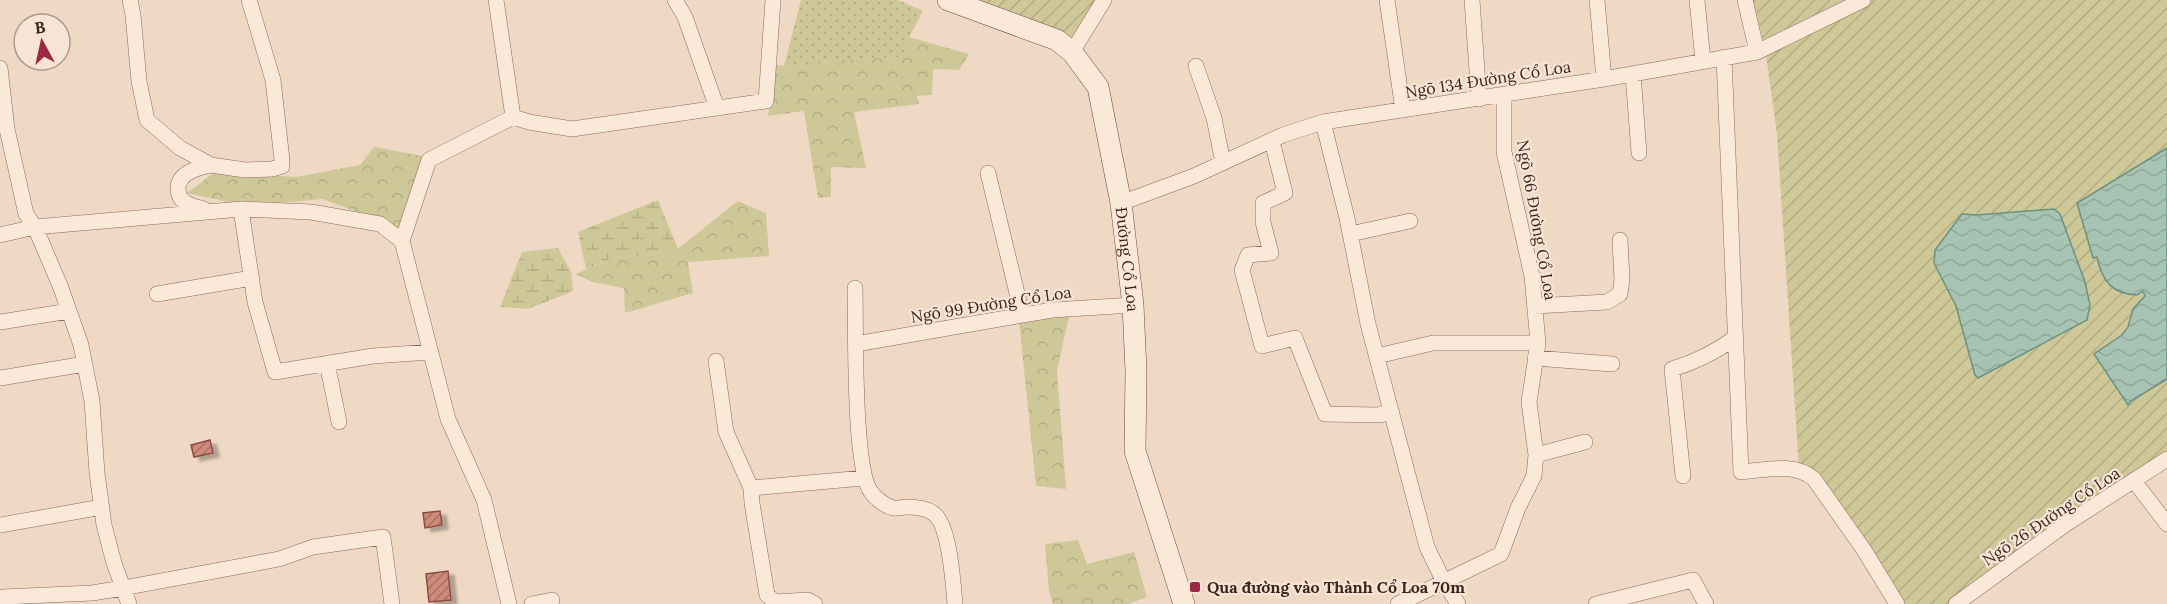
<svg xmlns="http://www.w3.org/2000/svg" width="2167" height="604" font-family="Lora,serif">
	<defs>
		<pattern id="grass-dots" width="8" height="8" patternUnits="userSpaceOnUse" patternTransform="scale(1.5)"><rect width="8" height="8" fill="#cec898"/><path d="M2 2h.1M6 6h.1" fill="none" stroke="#b2ac83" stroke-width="1.8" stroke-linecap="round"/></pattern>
		<pattern id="forest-crowns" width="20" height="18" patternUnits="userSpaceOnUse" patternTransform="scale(1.5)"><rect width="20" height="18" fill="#cec898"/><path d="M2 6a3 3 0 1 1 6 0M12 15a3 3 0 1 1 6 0" fill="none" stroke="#b2ac83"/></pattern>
		<pattern id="wetland-marsh" width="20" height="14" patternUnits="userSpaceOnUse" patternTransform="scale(1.5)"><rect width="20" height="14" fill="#cec898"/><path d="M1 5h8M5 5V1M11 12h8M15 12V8" fill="none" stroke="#b2ac83"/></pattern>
		<pattern id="garden-furrows" width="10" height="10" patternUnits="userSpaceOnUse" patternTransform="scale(1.5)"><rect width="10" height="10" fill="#cec898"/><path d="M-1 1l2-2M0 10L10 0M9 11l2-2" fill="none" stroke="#b2ac83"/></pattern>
		<pattern id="water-waves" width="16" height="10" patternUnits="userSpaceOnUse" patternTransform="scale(1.5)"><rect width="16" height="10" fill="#a7c3b4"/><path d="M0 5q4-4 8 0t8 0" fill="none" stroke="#91a79a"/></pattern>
		<pattern id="building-hatch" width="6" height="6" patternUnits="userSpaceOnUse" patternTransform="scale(1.5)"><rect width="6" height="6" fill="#ce8a7a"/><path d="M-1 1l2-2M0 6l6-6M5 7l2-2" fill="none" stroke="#a87163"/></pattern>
		<filter id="shadow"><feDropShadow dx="6" dy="4" stdDeviation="1.5" flood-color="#0004"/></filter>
	</defs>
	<rect width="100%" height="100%" fill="#efd9c5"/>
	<!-- grass -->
	<path fill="url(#grass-dots)" d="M801 0H898L923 11 909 37 904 57 832 60 803 68 784 66Z"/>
	<!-- forest -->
	<path fill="url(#forest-crowns)" d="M909 37 969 54 959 70 933 69 932 95 917 96 919 104 854 112 866 168 831 167V197L818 198 804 111 768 116 776 65 803 68 832 60 904 57Z
		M374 147 423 156 399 228 323 199 246 206 187 193 215 172 296 177 360 165Z
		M738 201 766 213 769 256 688 262 693 293 625 313 624 288 592 282 576 274 612 258 671 254Z
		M1048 316H1069L1057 371 1066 489 1036 486 1019 321Z
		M1078 540 1087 564 1134 552 1147 597 1128 604H1053L1049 590 1045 544Z"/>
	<!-- wetland -->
	<path fill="url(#wetland-marsh)" d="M658 200 678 249 671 254 612 258 586 269 578 232Z
		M558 248 571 272 573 291 528 309 500 307 522 252Z"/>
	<!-- garden -->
	<path fill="url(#garden-furrows)" d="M948 0H1104L1072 52Z
		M1753 0H2167V459L1958 604H1895L1799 469 1777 134 1765 48Z"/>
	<!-- water -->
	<path fill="url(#water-waves)" stroke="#6d9180" stroke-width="1.5" d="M2167 148V379L2131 401 2128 405 2094 354 2122 335 2128 327 2133 309 2145 296 2143 291 2137 295C2112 294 2102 281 2097 257L2093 258 2077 203Z
		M2054 209 2060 214 2085 282 2090 305 2087 320 1978 378 1975 375 1956 306 1934 263 1935 250 1962 214 1977 215Z"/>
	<!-- building -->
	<path fill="url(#building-hatch)" stroke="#8b4c40" stroke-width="1.5" filter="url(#shadow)" d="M210 440 213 453 194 457 191 445Z
		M440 511 442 525 425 528 423 513Z
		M448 571 451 600 429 602 426 574Z"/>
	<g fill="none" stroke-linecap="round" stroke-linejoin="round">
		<defs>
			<path id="street" d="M130 0 133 15 139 81 147 120 180 148 211 165 245 170 272 169 282 166V160L273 80 249 0
				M496 0 513 117
				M675 0 685 17 717 108
				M1387 0 1403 110
				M1472 0 1479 99
				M1597 0 1604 79
				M1697 0 1703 61
				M1745 0 1757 52
				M1072 52 1104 0
				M1724 57 1741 472C1766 470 1794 462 1814 479L1864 550 1897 604
				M1196 66 1214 118 1223 163
				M0 68 7 129 26 214 35 227 61 288 81 345 92 401 97 473 104 525 114 563 129 604
				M1633 74 1639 153
				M1323 122 1347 218 1368 324 1427 547 1443 580 1458 604
				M1272 141 1285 193 1263 203V222L1271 253 1248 255 1242 270 1262 346 1295 338 1325 414 1377 415 1392 413
				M988 173 1022 314
				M1121 203 1194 176 1283 135 1323 122 1604 79 1757 52 1863 0
				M204 209C198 207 190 206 185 202 180 199 179 196 178 190 177 173 197 168 211 165
				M241 209 255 302 275 372 373 356 430 352
				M1350 234 1410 221
				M0 235 35 227 241 209 311 212 380 224 402 241
				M855 288C856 324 853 469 871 492 875 498 885 506 893 508 897 509 902 507 906 507 914 507 926 508 933 513 950 524 953 583 955 604
				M157 294 252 278
				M1535 306 1607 302 1620 294 1622 280 1620 240
				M0 322 69 311
				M856 344 1052 310 1133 305
				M1377 356 1433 343H1538
				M1535 358 1612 364
				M716 361 726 432 751 488 752 503 767 595 775 602 808 600 815 604
				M327 363 339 422
				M0 378 85 364
				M1536 455 1585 442
				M1683 476 1672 369C1696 362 1716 352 1736 337
				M2134 481 2167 524
				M751 488 864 478
				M0 525 102 507
				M4 604 3 597 92 593 123 588 279 559 313 547 383 537 392 604
				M509 604 484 500 448 419 402 241 429 160 513 117 529 122 572 129 766 101 773 0
				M532 604 552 600
				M1398 604 1501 554 1518 508 1534 476 1536 455 1529 402 1538 343 1532 276 1504 152V95
				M1596 604 1693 580 1706 604
				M1956 604 2066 524 2167 459"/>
			<g id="secondary">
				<path id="s1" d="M948 0 1057 40 1072 52 1098 87 1121 203 1133 305 1136 371 1135 451 1184 604"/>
			</g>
		</defs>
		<!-- street casing -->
		<use href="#street" stroke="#8b695a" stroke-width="16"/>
		<!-- secondary casing -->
		<use href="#secondary" stroke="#6d4a3e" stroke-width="22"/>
		<!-- street -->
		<use href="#street" stroke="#fae8d9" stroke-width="15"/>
		<!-- secondary -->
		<use href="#secondary" stroke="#fae8d9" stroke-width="21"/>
	</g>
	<!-- markers -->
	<rect fill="#9b2944" stroke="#f6e5d5" stroke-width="2" x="1189" y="581" width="12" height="12" rx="3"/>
	<g text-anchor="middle" stroke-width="4.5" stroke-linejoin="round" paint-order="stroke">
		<!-- street labels -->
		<g font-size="16" fill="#3b261f" stroke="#f6e5d5">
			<text transform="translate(1488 79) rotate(-9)" y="6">Ngõ 134 Đường Cổ Loa</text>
			<text transform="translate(1537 220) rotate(80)" y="6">Ngõ 66 Đường Cổ Loa</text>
			<text dy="6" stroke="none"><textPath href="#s1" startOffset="354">Đường Cổ Loa</textPath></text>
			<text transform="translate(991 304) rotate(-9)" y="6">Ngõ 99 Đường Cổ Loa</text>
			<text transform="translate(2051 516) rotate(-34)" y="6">Ngõ 26 Đường Cổ Loa</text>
		</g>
		<!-- poi labels -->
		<g font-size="16" font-weight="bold" fill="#3b261f" stroke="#f6e5d5" text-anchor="start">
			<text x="1207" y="593">Qua đường vào Thành Cổ Loa 70m</text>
		</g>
	</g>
	<!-- north arrow -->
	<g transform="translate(42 42) rotate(352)"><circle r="28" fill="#f6e5d5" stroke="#ab998c" stroke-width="1.5"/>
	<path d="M0-4.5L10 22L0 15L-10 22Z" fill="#9b2944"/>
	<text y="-9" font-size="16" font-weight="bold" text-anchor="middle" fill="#3b261f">B</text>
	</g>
</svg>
